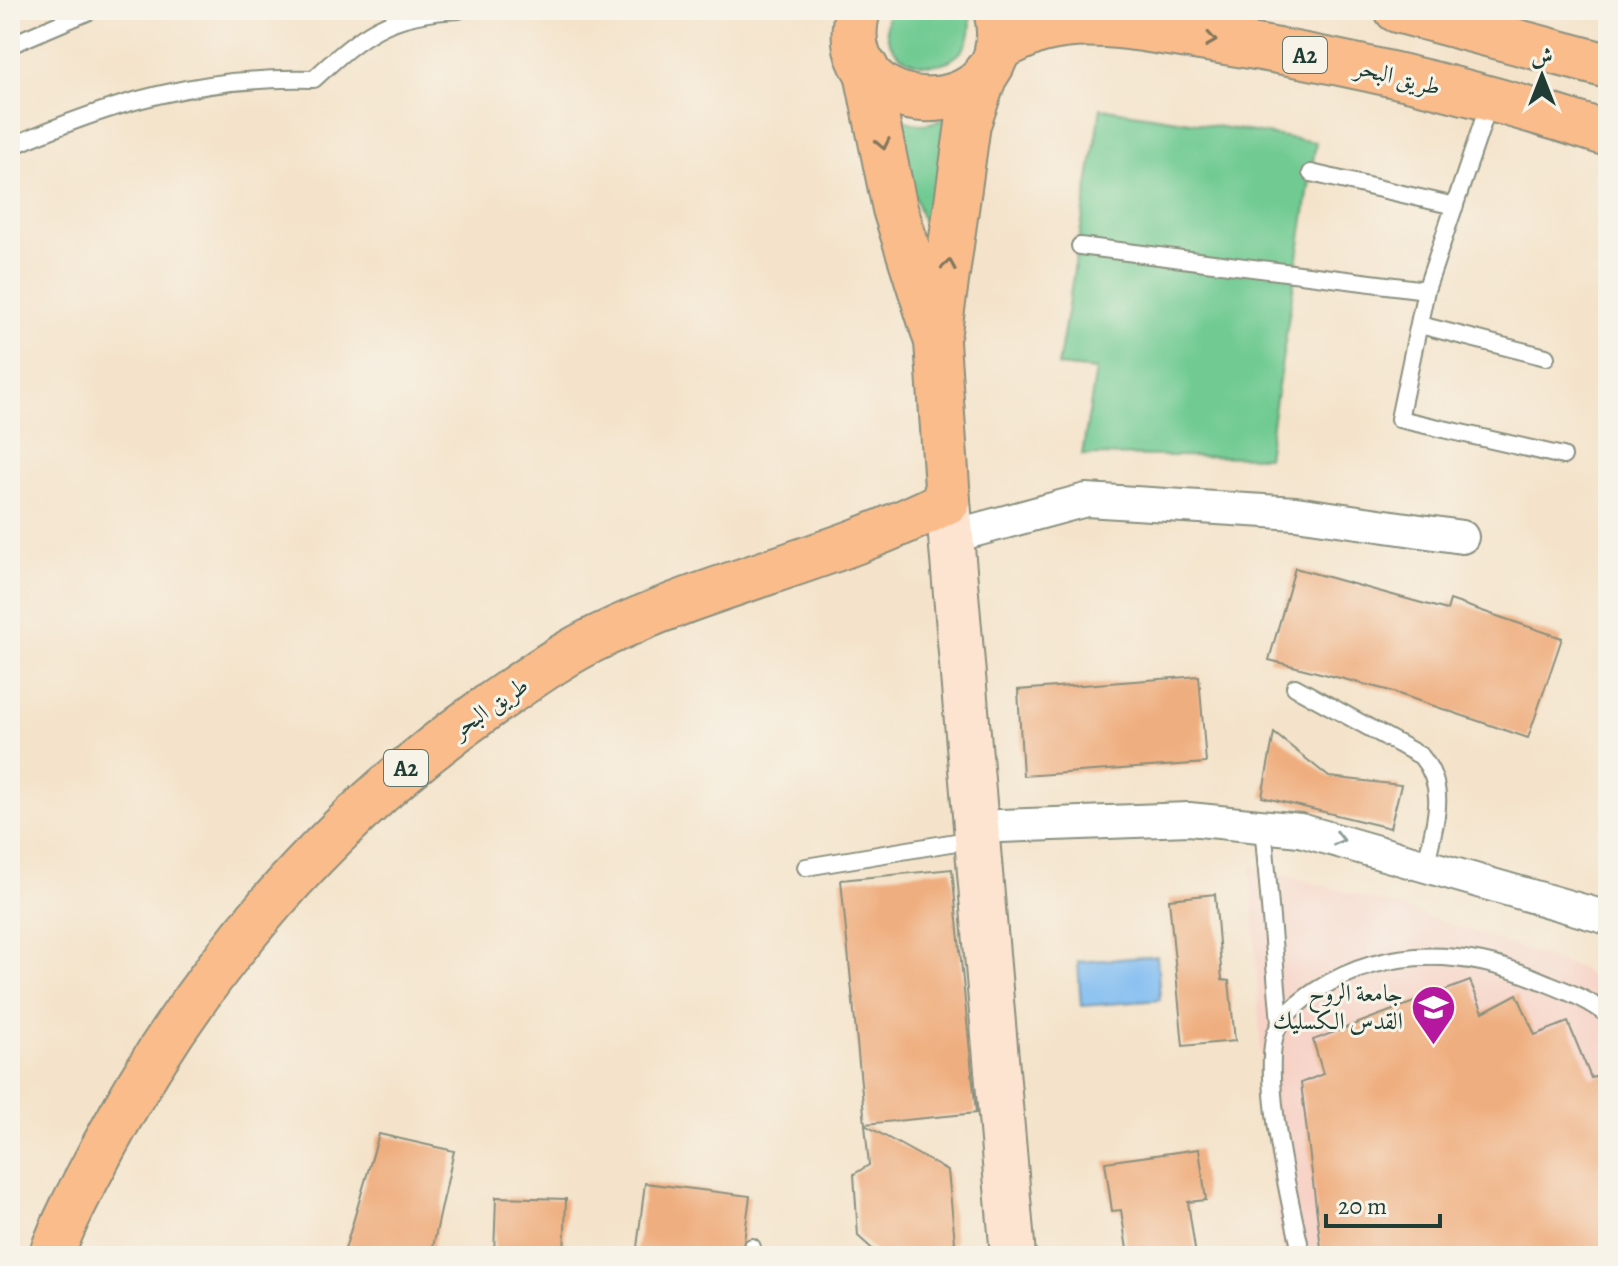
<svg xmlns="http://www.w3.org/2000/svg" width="1618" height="1266" font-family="Alegreya,Amiri,serif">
	<rect width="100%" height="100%" fill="#f7f3e8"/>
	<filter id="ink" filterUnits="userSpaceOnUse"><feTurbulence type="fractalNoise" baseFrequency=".0125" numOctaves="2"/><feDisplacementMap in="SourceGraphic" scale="16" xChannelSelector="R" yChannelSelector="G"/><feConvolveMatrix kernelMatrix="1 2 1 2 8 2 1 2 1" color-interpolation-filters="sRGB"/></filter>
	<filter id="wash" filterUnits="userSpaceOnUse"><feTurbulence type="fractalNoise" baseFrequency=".006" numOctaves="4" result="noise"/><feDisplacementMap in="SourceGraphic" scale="32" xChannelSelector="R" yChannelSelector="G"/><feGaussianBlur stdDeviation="1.8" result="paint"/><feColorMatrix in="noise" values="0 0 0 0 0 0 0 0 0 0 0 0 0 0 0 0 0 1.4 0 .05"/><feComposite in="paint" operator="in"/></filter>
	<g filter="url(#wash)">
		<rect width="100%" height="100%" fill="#f4e3ca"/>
		<!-- built -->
		<path fill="#f7d1c6" d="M1251 866 1391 904 1582 969 1608 995V1256H1283L1263 1097Z"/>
		<!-- green -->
		<path fill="#6fca92" stroke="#478463" stroke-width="2" d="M889 10H969C986 87 867 79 889 10Z
			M1101 108 1316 142 1267 457 1082 455 1096 370 1058 366Z
			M898 117C915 127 929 125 947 118L936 260 892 129Z"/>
		<!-- water -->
		<path fill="#7fbcf2" stroke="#4f7c93" stroke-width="2" d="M1157 956 1160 1000 1081 1006 1078 962Z"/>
		<g id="blocks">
			<!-- building -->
			<path fill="#efae7f" d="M1295 568 1447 610 1450 600 1562 638 1528 738 1387 690 1269 660Z
				M1199 676 1206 763 1023 776 1018 690Z
				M1274 733 1329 777 1401 785 1390 828 1262 797Z
				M952 869 976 1113 865 1124 841 880Z
				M1215 894 1222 980 1229 981 1235 1041 1183 1046 1169 899Z
				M1470 981 1483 1012 1517 994 1535 1035 1568 1022 1591 1078 1608 1073V1256H1322L1301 1083 1323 1074 1313 1040Z
				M865 1125 948 1171 955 1242 931 1256H880L858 1236 854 1174 869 1165Z
				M379 1134 454 1151 431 1256H343Z
				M1199 1149 1206 1200 1188 1202 1196 1256H1128L1121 1210 1112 1211 1105 1162Z
				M645 1183 750 1196 742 1256H636Z
				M496 1197 566 1199 564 1256H494Z"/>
		</g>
	</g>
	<g filter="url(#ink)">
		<use href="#blocks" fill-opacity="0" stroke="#8a907f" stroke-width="2"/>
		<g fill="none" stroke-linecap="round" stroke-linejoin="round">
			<defs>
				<path id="service" d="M10 45 92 10
					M1490 101 1426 290 1399 419 1563 456
					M10 147C111 102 202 76 314 79 363 33 389 13 459 10
					M1311 173 1455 206
					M1080 246 1426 290
					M1420 325 1546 357
					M1295 687 1421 756C1449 790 1434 824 1426 864
					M1263 825 1280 1023
					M806 867 974 839
					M752 1247 753 1256
					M1302 1256C1290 1203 1264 1090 1274 1039 1278 1018 1300 1001 1317 990 1391 943 1471 950 1549 984 1569 992 1591 1001 1608 1015"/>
				<path id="minor" d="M950 537 1086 500 1296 513 1462 537
					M975 827 1189 819 1300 830 1608 918"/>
				<path id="secondary" d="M948 501 1013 1256"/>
				<path id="primary" d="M858 10C826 125 1026 133 996 10
					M1397 10 1608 66
					M997 49C1012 43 1027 34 1042 30 1089 17 1147 30 1194 37 1334 58 1473 90 1608 134
					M939 331 968 124 986 72
					M51 1256C65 1218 85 1182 104 1146 198 970 329 818 492 704 527 680 562 654 601 636 713 582 837 559 948 501L937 342 895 209 866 68"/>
			</defs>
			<!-- service casing -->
			<use href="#service" stroke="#8a907f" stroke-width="20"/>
			<!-- minor casing -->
			<use href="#minor" stroke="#8a907f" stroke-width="36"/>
			<!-- secondary casing -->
			<use href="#secondary" stroke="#8a907f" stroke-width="48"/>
			<!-- primary casing -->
			<use href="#primary" stroke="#8a907f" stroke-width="48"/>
			<!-- service -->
			<use href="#service" stroke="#fff" stroke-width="16"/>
			<!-- minor -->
			<use href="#minor" stroke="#fff" stroke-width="32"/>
			<!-- secondary -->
			<use href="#secondary" stroke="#fde4d1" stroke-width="44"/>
			<!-- primary -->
			<use href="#primary" stroke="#fabc8b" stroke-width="44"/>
		</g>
		<!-- one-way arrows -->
		<defs><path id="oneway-chevron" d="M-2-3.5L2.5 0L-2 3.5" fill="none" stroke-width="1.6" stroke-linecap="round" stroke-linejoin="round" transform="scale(2)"/></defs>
		<g stroke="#82765b">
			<use href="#oneway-chevron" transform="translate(1211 40) rotate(9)"/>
			<use href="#oneway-chevron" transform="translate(883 144) rotate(78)"/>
			<use href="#oneway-chevron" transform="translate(949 265) rotate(-81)"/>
		</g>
		<use stroke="#8f9e9a" href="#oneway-chevron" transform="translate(1339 839) rotate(14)"/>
	</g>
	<!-- icons -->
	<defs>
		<symbol id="university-pin" viewBox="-11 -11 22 30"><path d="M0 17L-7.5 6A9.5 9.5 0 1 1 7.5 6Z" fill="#b5179e" stroke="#f7f3e8"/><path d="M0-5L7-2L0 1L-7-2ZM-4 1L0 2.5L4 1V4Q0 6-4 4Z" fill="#fff"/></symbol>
	</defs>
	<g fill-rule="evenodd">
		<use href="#university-pin" x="1408" y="982" width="51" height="69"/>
	</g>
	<g text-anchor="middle" stroke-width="6" stroke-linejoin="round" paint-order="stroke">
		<!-- shield labels -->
		<g fill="#f7f3e8" stroke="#60746a" stroke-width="2">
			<rect x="1283" y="37" width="44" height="36" rx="6"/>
			<rect x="384" y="750" width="44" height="36" rx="6"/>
		</g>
		<g font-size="22" font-weight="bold" fill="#1f3d34">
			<text x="1305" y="63">A2</text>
			<text x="406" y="776">A2</text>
		</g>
		<!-- street labels -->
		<g font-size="24" fill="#1f3d34" stroke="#f7f3e8">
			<text transform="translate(1398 77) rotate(14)" y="8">طريق البحر</text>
			<text transform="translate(490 707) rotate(-35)" y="8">طريق البحر</text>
		</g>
		<!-- poi labels -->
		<g font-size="24" fill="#1f3d34" stroke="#f7f3e8" text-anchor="end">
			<text x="1403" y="1001">جامعة الروح<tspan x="1403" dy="28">القدس الكسليك</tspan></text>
		</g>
	</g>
	<!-- margin -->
	<rect width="1618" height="1266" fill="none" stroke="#f7f3e8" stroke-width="40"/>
	<!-- north arrow -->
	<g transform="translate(1542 76)" stroke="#f7f3e8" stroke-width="6" paint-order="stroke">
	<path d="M0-6L14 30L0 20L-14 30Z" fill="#1f3d34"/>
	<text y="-12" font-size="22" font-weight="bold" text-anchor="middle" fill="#1f3d34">ش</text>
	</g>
	<!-- scale -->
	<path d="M1326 1214v12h114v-12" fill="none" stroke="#1f3d34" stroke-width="4"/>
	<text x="1338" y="1214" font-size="24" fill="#1f3d34" stroke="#f7f3e8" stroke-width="6" paint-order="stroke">20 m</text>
</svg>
